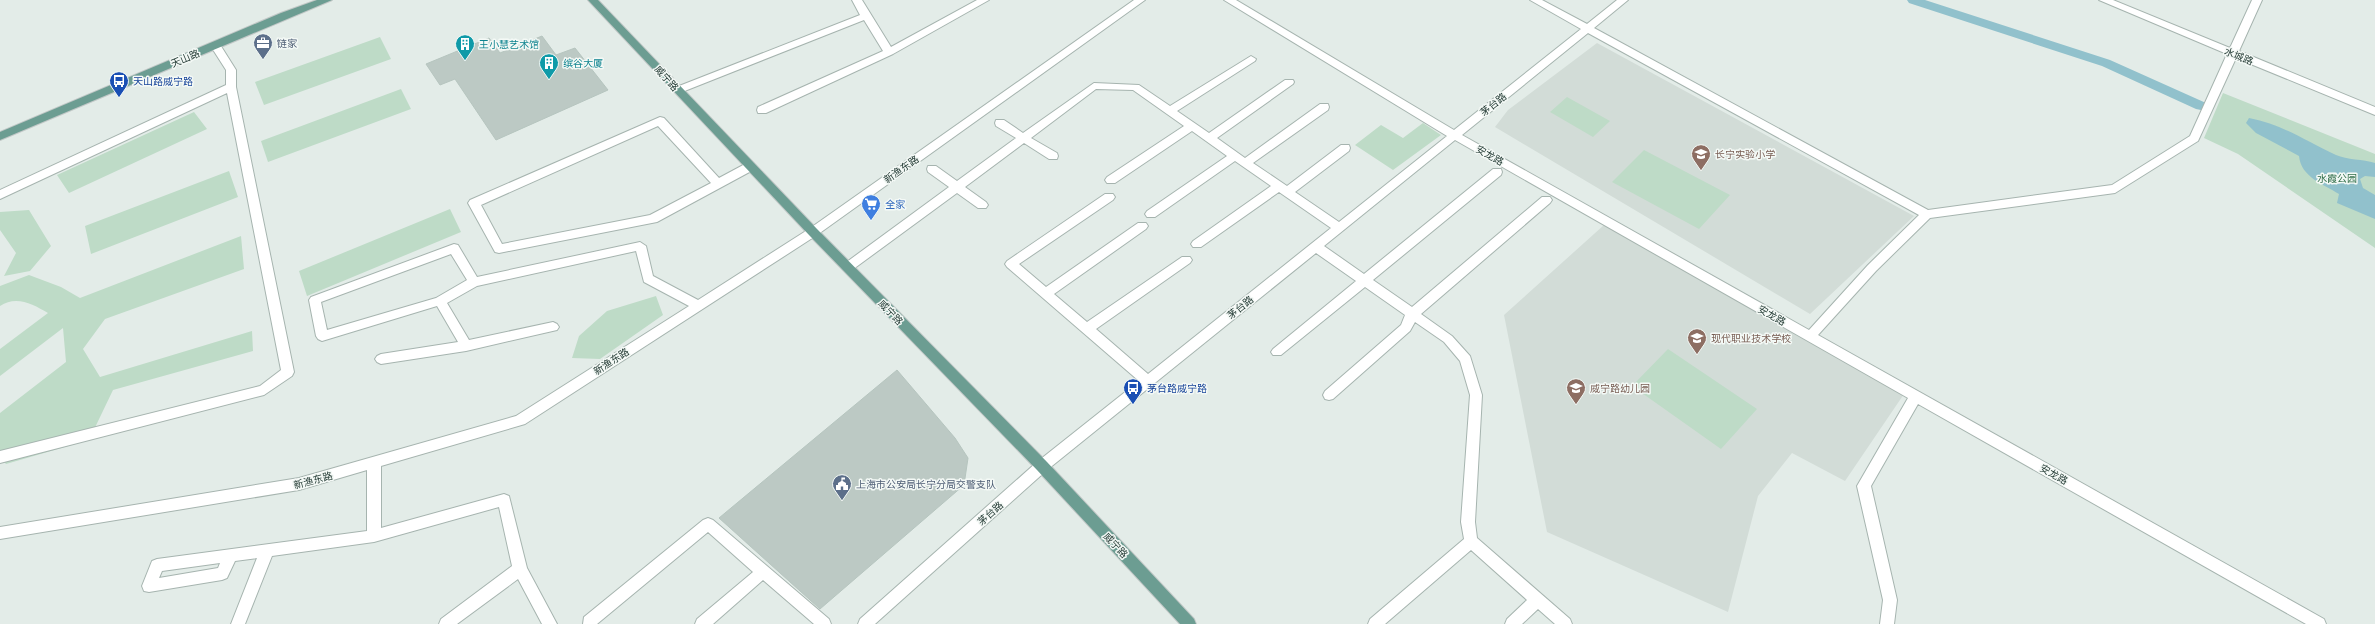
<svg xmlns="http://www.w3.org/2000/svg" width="2375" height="624" font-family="Montserrat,'Noto Sans SC',sans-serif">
	<rect width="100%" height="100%" fill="#e3ece8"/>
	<!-- built -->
	<path fill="#d2dcd7" d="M1597 43 1914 216 1810 314 1495 127 1508 110Z
		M1604 225 1904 394 1845 481 1792 453 1758 496 1728 612 1547 532 1504 315Z"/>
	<!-- green -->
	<path fill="#bedbc7" d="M380 37 391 59 264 105 255 82Z
		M401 89 411 109 268 162 261 141Z
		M2223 93 2375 154V248L2238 154 2204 138Z
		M1567 97 1610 121 1593 137 1550 112Z
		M194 112 207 129 69 193 57 175Z
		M1423 123 1441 135 1393 170 1355 145 1381 125 1403 138Z
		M1644 150 1730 195 1699 229 1612 182Z
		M229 171 238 197 91 254 85 226Z
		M450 209 461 232 307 296 299 271Z
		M29 210 51 246 30 271 4 276 16 253 0 230V212Z
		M241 236 244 269 105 319 83 349 100 377 252 331 253 351 113 390 89 440 6 464 0 457V413L66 362 63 328 0 376V349L48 313C33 304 16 295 0 306V286L29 275 61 287 80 298Z
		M656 296 663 315 600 359 572 358 579 336 607 311Z
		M1668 349 1757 409 1721 449 1632 386Z"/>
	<!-- water -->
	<path fill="#91c1cc" d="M2249 118C2284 125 2305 141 2336 155 2347 160 2363 159 2375 163V177L2365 176 2360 179 2363 188 2375 195V219L2337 203 2339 194C2323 184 2301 177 2299 156L2256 133 2246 123Z"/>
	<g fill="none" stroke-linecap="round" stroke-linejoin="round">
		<!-- canal -->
		<path fill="#91c1cc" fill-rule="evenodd" d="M1907 0H1925L2110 60 2206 103 2208 106 2201 110 2196 109 2102 66 1909 3Z"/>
	</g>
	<!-- building -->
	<path fill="#bcc9c4" stroke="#b6c5bf" d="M542 36 556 55 575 48 608 90 496 140 455 79 440 85 426 64 489 38 500 53Z
		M897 370 955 438 968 458 964 485 820 609 719 518Z"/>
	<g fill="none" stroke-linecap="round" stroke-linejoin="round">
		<defs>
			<path id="minor" d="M852 0H862L891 47 977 0H989L893 54 766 113H758L757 110 758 107 883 51 864 20 682 92H674L673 90 674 88 860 15Z
				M1134 0H1145L817 235 525 424 381 466V528L504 494 509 496 527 568 557 624H542L518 579 457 624H439L441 619 512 566 499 507 374 542 272 556 245 624H231L257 558 235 561 227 578 222 580 149 592 144 591 142 586 152 561 157 559 367 531V470L299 490 0 539V527L299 478 516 416 689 306 644 282 636 251 477 286 447 303 469 340 553 322 557 324 559 327 557 330 466 351 381 364 377 362 375 359 377 356 381 354 458 342 437 306 322 341 318 339 316 336 309 300 311 297 454 244 458 245 477 277 640 242 646 246 653 276 698 300 809 229ZM451 254 467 280 436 298 327 330 321 302ZM220 563 218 568 159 578 162 571Z
				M1224 0H1236L1454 130 1581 29 1530 0H1542L1587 24 1617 0H1628L1594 28 1928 210 2112 185 2190 136 2227 54 2099 0H2113L2230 48 2252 0H2262L2239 51 2375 107V115L2236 58 2198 141 2115 193 1930 218 1876 271 1818 335 2324 619 2326 624H2306L1918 404 1871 486 1897 600 1894 624H1880L1883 600 1857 486 1908 398 1455 140 1324 246 1364 274 1493 169H1501L1502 172 1501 175 1373 280 1412 307 1542 197H1550L1552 200 1550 203 1421 314 1452 336 1470 356 1482 395 1475 522 1477 538 1570 619 1572 624H1555L1538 609 1522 624H1505L1507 619 1527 600 1471 550 1385 624H1368L1370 619 1464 539 1461 522 1470 395 1460 361 1444 342 1415 322 1410 331 1333 399 1329 400 1325 399 1323 395 1325 391 1401 325 1405 315 1365 287 1281 355H1273L1271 352 1273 349 1356 281 1316 253 1047 470 875 624H858L860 619 1037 462 1139 381 1007 267 1005 264 1007 261 1105 194H1113L1115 197 1113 200 1019 264 1046 287 1138 223H1146L1148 226 1146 229 1054 294 1087 322 1182 257H1190L1192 260 1190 263 1096 329 1148 374 1331 228 1279 192 1201 247H1193L1191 244 1193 241 1271 186 1235 161 1155 217H1147L1145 214 1147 211 1227 156 1192 131 1115 183H1107L1105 180 1107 177 1184 126 1133 90 1096 89 1031 138 1057 153 1058 156 1057 159H1049L1024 143 965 187 986 202 988 205 986 208H978L957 193 852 270H844L842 267 844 264 949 187 928 172 927 169 928 166H936L957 181 1016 138 996 126 995 123 996 120H1004L1023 133 1094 83 1139 85 1170 106 1251 56 1256 59 1255 61 1177 111 1209 133 1285 80H1293L1294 82 1293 84 1217 138 1245 158 1320 104H1328L1329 107 1328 110 1253 163 1287 186 1341 145H1349L1350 148 1349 151 1295 192 1339 222 1447 136ZM1588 33 1919 215 1868 265 1809 330 1462 135Z
				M215 42 219 43 236 70V87L294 372 292 376 264 395 0 463V451L260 386 281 370 227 93 0 199V190L226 85V70L210 45Z
				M660 117 664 118 719 178 747 163 751 162 756 166 755 169 657 222 499 253 495 252 468 203 470 200ZM658 126 711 183 650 215 502 244 481 205Z
				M708 518 713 520 829 619 831 624H814L763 580 713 624H695L697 619 753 572 708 532 597 624H583L584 617 703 520Z"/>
			<path id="major" d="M317 0H332L0 140V132L281 13Z
				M588 0H598L817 229 1047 462 1194 619 1196 624H1180L1037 470 809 235Z"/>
		</defs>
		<!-- minor casing -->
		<use href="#minor" stroke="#a6b4af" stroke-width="2"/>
		<!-- major casing -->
		<use href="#major" stroke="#c2c8c7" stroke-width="2"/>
		<!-- minor -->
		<use href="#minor" fill="#fff" fill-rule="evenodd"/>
		<!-- major -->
		<use href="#major" fill="#6c9d92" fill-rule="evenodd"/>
	</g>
	<!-- icons -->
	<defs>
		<symbol id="office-pin" viewBox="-11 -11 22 30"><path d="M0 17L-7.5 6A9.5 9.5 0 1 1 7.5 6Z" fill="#5c6f8a" stroke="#f4f9f6"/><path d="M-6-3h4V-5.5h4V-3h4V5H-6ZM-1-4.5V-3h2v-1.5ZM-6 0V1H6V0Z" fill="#fff"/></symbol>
		<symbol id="building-pin" viewBox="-11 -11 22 30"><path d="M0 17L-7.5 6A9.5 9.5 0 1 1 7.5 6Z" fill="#0f9aa8" stroke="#f4f9f6"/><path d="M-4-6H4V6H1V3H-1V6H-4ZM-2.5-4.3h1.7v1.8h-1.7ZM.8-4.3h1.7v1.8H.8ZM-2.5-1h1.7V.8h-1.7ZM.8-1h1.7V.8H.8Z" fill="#fff"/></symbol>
		<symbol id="bus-pin" viewBox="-11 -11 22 30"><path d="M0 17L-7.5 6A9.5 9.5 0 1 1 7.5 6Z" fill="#1a4fb4" stroke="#f4f9f6"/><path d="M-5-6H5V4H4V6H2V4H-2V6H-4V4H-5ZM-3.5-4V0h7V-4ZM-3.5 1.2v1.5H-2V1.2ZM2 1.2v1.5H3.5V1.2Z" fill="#fff"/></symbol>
		<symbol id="school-pin" viewBox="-11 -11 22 30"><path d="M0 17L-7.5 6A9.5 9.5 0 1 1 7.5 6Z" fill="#8d6e63" stroke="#f4f9f6"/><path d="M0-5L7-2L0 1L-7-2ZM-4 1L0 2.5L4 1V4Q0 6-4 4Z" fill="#fff"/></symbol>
		<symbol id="supermarket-pin" viewBox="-11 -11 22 30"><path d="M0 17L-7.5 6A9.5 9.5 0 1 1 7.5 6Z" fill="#3f7fe0" stroke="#f4f9f6"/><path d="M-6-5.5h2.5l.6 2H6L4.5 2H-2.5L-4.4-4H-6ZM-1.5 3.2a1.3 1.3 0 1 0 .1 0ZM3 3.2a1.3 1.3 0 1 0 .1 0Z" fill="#fff"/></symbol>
		<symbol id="civic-pin" viewBox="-11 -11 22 30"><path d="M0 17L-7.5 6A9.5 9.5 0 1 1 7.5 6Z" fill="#5c6f8a" stroke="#f4f9f6"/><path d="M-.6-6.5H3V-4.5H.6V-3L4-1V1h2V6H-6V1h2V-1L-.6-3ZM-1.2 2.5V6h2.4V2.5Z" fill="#fff"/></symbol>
	</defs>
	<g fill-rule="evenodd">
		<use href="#office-pin" x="252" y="32" width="22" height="30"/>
		<use href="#building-pin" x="454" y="33" width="22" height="30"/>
		<use href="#building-pin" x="538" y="52" width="22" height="30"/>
		<use href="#bus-pin" x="108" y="70" width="22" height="30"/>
		<use href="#school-pin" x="1690" y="143" width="22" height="30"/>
		<use href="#supermarket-pin" x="860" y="193" width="22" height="30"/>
		<use href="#school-pin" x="1686" y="327" width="22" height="30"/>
		<use href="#bus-pin" x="1122" y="377" width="22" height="30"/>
		<use href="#school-pin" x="1565" y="377" width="22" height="30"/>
		<use href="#civic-pin" x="831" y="473" width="22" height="30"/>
	</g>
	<g text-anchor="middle" stroke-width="3" stroke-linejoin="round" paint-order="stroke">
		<!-- service labels -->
		<g font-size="10" fill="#4e5e75" stroke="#f4f9f6" text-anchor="start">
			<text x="277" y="47">链家</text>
			<text x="856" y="488">上海市公安局长宁分局交警支队</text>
		</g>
		<!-- culture labels -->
		<g font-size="10" fill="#0d838f" stroke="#f4f9f6" text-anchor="start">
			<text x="479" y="48">王小慧艺术馆</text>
			<text x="563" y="67">缤谷大厦</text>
		</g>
		<!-- street labels -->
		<g font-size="10" fill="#253c36" stroke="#f4f9f6">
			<text transform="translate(2239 56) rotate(22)" y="4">水城路</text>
			<text transform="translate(185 58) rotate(-23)" y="4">天山路</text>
			<text transform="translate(667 78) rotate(48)" y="4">威宁路</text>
			<text transform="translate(1493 104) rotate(-39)" y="4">茅台路</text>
			<text transform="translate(1490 155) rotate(29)" y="4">安龙路</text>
			<text transform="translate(901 169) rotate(-35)" y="4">新渔东路</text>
			<text transform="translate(1240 307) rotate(-39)" y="4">茅台路</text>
			<text transform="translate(891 312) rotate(46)" y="4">威宁路</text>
			<text transform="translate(1772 315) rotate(29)" y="4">安龙路</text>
			<text transform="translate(611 361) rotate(-33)" y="4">新渔东路</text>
			<text transform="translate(2054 474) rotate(29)" y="4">安龙路</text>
			<text transform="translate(313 480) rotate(-15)" y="4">新渔东路</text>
			<text transform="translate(990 513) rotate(-42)" y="4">茅台路</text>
			<text transform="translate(1116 545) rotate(47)" y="4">威宁路</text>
		</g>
		<!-- transit labels -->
		<g font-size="10" fill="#164399" stroke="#f4f9f6" text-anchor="start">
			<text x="133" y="85">天山路威宁路</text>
			<text x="1147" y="392">茅台路威宁路</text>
		</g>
		<!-- education labels -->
		<g font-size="10" fill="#785e54" stroke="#f4f9f6" text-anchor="start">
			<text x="1715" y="158">长宁实验小学</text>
			<text x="1711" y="342">现代职业技术学校</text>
			<text x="1590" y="392">威宁路幼儿园</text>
		</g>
		<!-- park labels -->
		<g font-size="10" fill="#326f4b" stroke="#f4f9f6">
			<text x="2337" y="182">水霞公园</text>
		</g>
		<!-- shop labels -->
		<g font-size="10" fill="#366cbe" stroke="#f4f9f6" text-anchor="start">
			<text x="885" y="208">全家</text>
		</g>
	</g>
</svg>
